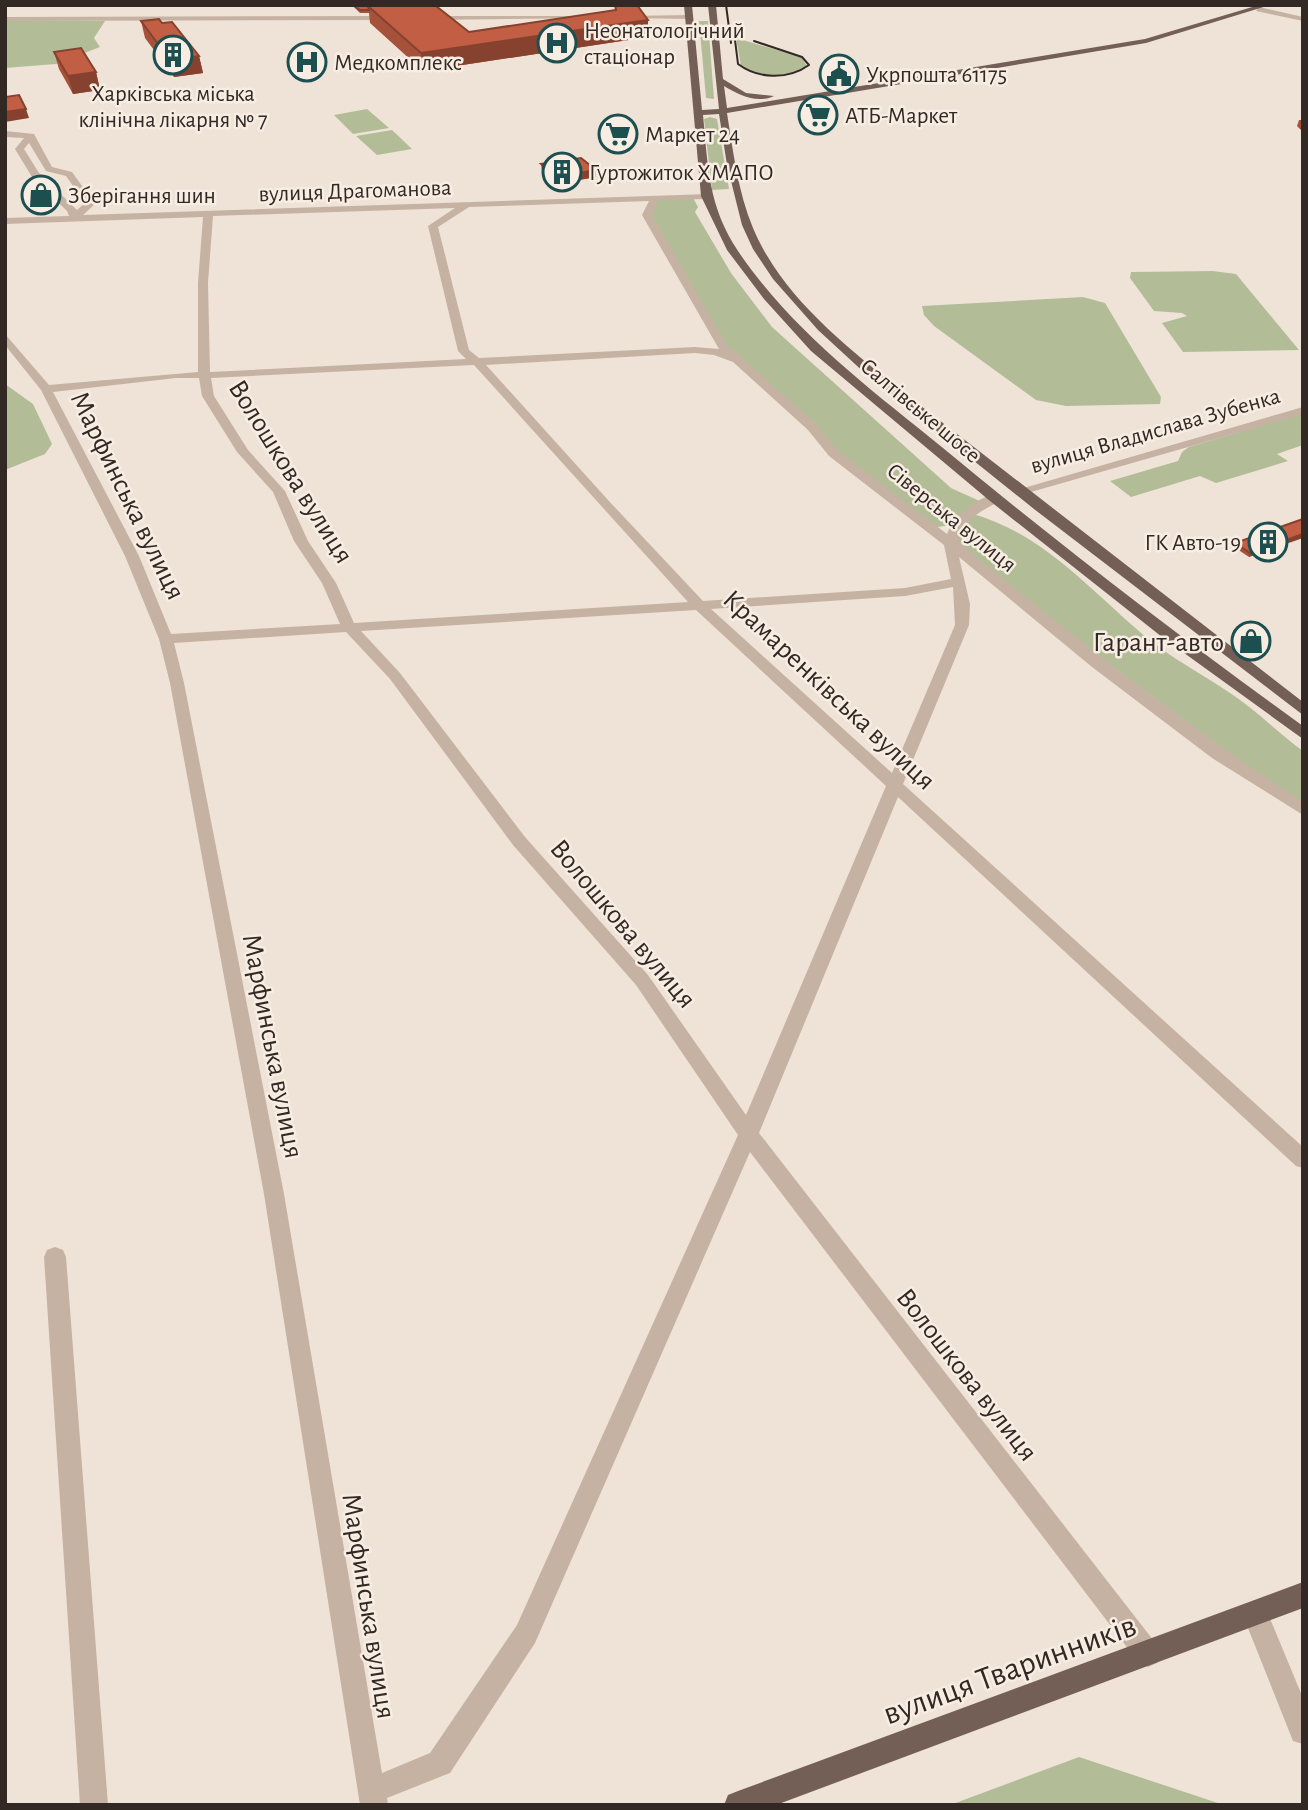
<svg xmlns="http://www.w3.org/2000/svg" width="1308" height="1810" font-family="'Alegreya Sans',sans-serif">
	<rect width="100%" height="100%" fill="#efe3d7"/>
	<!-- green -->
	<path fill="#b2bd98" d="M5 20 105 21 94 38 100 47 56 64 5 68Z
		M699 21H708L714 99 706 98Z
		M736 38 801 57 807 66C791 79 758 77 741 66Z
		M367 109 389 128 353 134 334 115Z
		M710 117 717 119 729 189 712 190 704 119Z
		M392 130 412 149 377 155 356 136Z
		M692 196 698 207 695 212 731 273 772 327 951 488 984 503 970 513C1046 534 1092 593 1151 641 1175 660 1202 674 1227 691 1254 708 1277 732 1303 751V810L949 543 956 524 932 528 833 453 722 346 647 215 655 198Z
		M1213 271 1236 274 1299 350 1183 352 1162 323 1187 316 1182 313 1154 311 1130 278 1131 272Z
		M1083 297 1105 303 1161 397 1160 404 1066 406 1036 400 934 326 924 315 922 306Z
		M5 384 33 404 52 444 45 454 5 470Z
		M1303 413V445L1277 454 1288 461 1216 483 1200 476 1131 497 1110 481 1178 461 1182 452 1189 447Z
		M1079 1757 1224 1805H950Z"/>
	<g fill="none" stroke-linecap="round" stroke-linejoin="round">
		<!-- minor -->
		<path fill="#c6b2a3" fill-rule="evenodd" d="M1259 7 1303 17V21L1256 11Z
			M689 15 692 19 621 18 625 16Z
			M397 16 394 20 5 21V17Z
			M429 16H586L590 18 426 20Z
			M5 131 34 134 52 167 72 172 95 204 83 215 709 194V198L706 199 659 200 652 215 726 344 816 424 837 450 947 534C954 517 981 492 1000 495V501C981 511 962 520 958 542 1070 634 1182 723 1303 802V815L1212 758 1092 667 959 557 970 604 969 625 903 784 1303 1147V1168L1296 1166 898 797 759 1133 1157 1645 1161 1654 1157 1663 1148 1667 1139 1663 750 1152 535 1643 450 1773 387 1798 388 1805H360L264 1194 170 683 159 639 125 556 41 390 5 345V334L49 385 198 372V283L203 217 5 224V218L69 216 67 211 32 177 15 149 24 138 5 137ZM29 143 46 171 66 176 85 203 77 210 39 173 24 149ZM649 201 642 215 719 349 695 347 479 358 469 350 438 227 469 207ZM455 208 428 226 458 351 466 359 210 372 208 283 213 216ZM695 353 714 355 733 362 808 430 829 456 944 545 951 579 905 588 703 601 608 500 486 365ZM474 365 688 602 354 623 336 583 308 541 285 491 248 450 214 396 211 378ZM176 378H199L202 396 237 452 273 492 294 541 322 583 340 624 171 634 139 556 53 392ZM953 587 955 625 892 773 711 609 905 596ZM696 610 886 786 746 1115 648 975 525 837 400 673 361 631ZM346 632 390 679 513 845 636 985 738 1135 517 1625 430 1753 382 1773 284 1194 184 683 174 643Z
			M1303 407V414L1024 494 1013 491Z
			M55 1247 63 1250 66 1257 108 1805H80L44 1257 47 1250Z
			M1255 1600 1264 1604 1303 1698V1744L1293 1741 1242 1613 1246 1604Z"/>
		<!-- major -->
		<path fill="#745f56" fill-rule="evenodd" d="M684 5H692L702 110 719 109 708 5H716L723 79 746 93 774 96C757 104 739 95 724 86L727 108 1145 39 1259 5H1270L1146 43 727 113C733 151 738 192 753 228 782 297 846 346 903 392L1303 702V715L1034 509 868 376 818 330 773 279 753 249 742 225 727 165 719 114 703 115C708 166 708 206 738 251 792 331 869 388 943 448 1060 545 1180 637 1303 726V739L1162 637 990 501 811 351 764 299 727 250 701 196Z
			M1303 1582V1608L776 1805H724L728 1795 738 1791Z"/>
		<!-- tram -->
		<path stroke="#322925" stroke-width="2" d="M726 5 731 43
			M730 36 735 40 738 64C758 79 788 80 809 65L802 57 754 41"/>
	</g>
	<!-- wall -->
	<path fill="#a6513a" d="M420 5 469 32 648 20V37L423 71 370 23 369 13H360L355 8 354 6Z
		M141 21 162 23 199 56 203 73 174 77 145 38Z
		M54 52 96 72 100 90 73 94 59 69Z
		M1299 120H1303V132L1297 126Z
		M541 164 596 170V177L556 184 542 171Z
		M1303 519 1249 557 1234 547 1235 543Z"/>
	<!-- shaded-wall -->
	<path fill="#87422f" d="M648 20V37L423 71 421 53Z
		M199 56 203 73 174 77 170 60Z
		M96 72 100 90 73 94 68 76Z
		M26 109 29 118 5 122V112Z
		M596 170V177L556 184V177Z
		M1303 534V538L1249 557 1250 553Z"/>
	<!-- building -->
	<path fill="#c15e43" stroke="#87422f" stroke-width="2" d="M420 5V6H368L369 10H360L354 6Z
		M615 5H637L648 20 421 53 368 6H436L469 32 616 10Z
		M159 19 162 23 172 22 199 56 170 60 141 21Z
		M81 48 96 72 68 76 54 52Z
		M19 95 26 109 5 112V97Z
		M581 158 596 170 556 177 541 164Z
		M1303 519V534L1250 553 1235 543Z"/>
	<!-- icons -->
	<defs>
		<symbol id="hospital-ring" viewBox="-11 -11 22 22"><circle r="9.5" fill="#f8ede2" stroke="#1d4f51" stroke-width="1.5"/><path d="M-5-5h3v3.5h4V-5h3V5h-3V1.5h-4V5h-3Z" fill="#1d4f51"/></symbol>
		<symbol id="building-ring" viewBox="-11 -11 22 22"><circle r="9.5" fill="#f8ede2" stroke="#1d4f51" stroke-width="1.5"/><path d="M-4-6H4V6H1V3H-1V6H-4ZM-2.5-4.3h1.7v1.8h-1.7ZM.8-4.3h1.7v1.8H.8ZM-2.5-1h1.7V.8h-1.7ZM.8-1h1.7V.8H.8Z" fill="#1d4f51"/></symbol>
		<symbol id="civic-ring" viewBox="-11 -11 22 22"><circle r="9.5" fill="#f8ede2" stroke="#1d4f51" stroke-width="1.5"/><path d="M-.6-6.5H3V-4.5H.6V-3L4-1V1h2V6H-6V1h2V-1L-.6-3ZM-1.2 2.5V6h2.4V2.5Z" fill="#1d4f51"/></symbol>
		<symbol id="supermarket-ring" viewBox="-11 -11 22 22"><circle r="9.5" fill="#f8ede2" stroke="#1d4f51" stroke-width="1.5"/><path d="M-6-5.5h2.5l.6 2H6L4.5 2H-2.5L-4.4-4H-6ZM-1.5 3.2a1.3 1.3 0 1 0 .1 0ZM3 3.2a1.3 1.3 0 1 0 .1 0Z" fill="#1d4f51"/></symbol>
		<symbol id="shop-ring" viewBox="-11 -11 22 22"><circle r="9.5" fill="#f8ede2" stroke="#1d4f51" stroke-width="1.5"/><path d="M-5-2.5h2.3a2.7 3.5 0 0 1 5.4 0H5L5.5 6h-11ZM-1.5-2.5h3a1.5 2.3 0 0 0-3 0Z" fill="#1d4f51"/></symbol>
	</defs>
	<g fill-rule="evenodd">
		<use href="#hospital-ring" x="535" y="21" width="44" height="44"/>
		<use href="#building-ring" x="151" y="33" width="44" height="44"/>
		<use href="#hospital-ring" x="285" y="40" width="44" height="44"/>
		<use href="#civic-ring" x="817" y="52" width="44" height="44"/>
		<use href="#supermarket-ring" x="796" y="93" width="44" height="44"/>
		<use href="#supermarket-ring" x="596" y="112" width="44" height="44"/>
		<use href="#building-ring" x="540" y="150" width="44" height="44"/>
		<use href="#shop-ring" x="19" y="173" width="44" height="44"/>
		<use href="#building-ring" x="1246" y="520" width="44" height="44"/>
		<use href="#shop-ring" x="1229" y="619" width="44" height="44"/>
	</g>
	<g text-anchor="middle" stroke-width="5" stroke-linejoin="round" paint-order="stroke">
		<!-- far-poi labels -->
		<g font-size="23" fill="#322925" stroke="#f8ede2" text-anchor="start">
			<text x="584" y="38">Неонатологічний<tspan x="584" dy="26">стаціонар</tspan></text>
			<text x="334" y="70">Медкомплекс</text>
			<text x="866" y="82">Укрпошта 61175</text>
			<text x="173" y="101" text-anchor="middle">Харківська міська<tspan x="173" dy="26">клінічна лікарня № 7</tspan></text>
			<text x="845" y="123">АТБ-Маркет</text>
			<text x="645" y="142">Маркет 24</text>
			<text x="589" y="180">Гуртожиток ХМАПО</text>
			<text x="68" y="203">Зберігання шин</text>
			<text x="1241" y="550" text-anchor="end">ГК Авто-19</text>
		</g>
		<!-- far-street labels -->
		<g font-size="23" fill="#322925" stroke="#f8ede2">
			<text transform="translate(355 190) rotate(-2)" y="8">вулиця Драгоманова</text>
			<text transform="translate(921 410) rotate(40)" y="8">Салтівське шосе</text>
			<text transform="translate(1155 430) rotate(-16)" y="8">вулиця Владислава Зубенка</text>
			<text transform="translate(952 517) rotate(39)" y="8">Сіверська вулиця</text>
		</g>
		<!-- street labels -->
		<g font-size="28" fill="#322925" stroke="#f8ede2">
			<text transform="translate(292 471) rotate(58)" y="10">Волошкова вулиця</text>
			<text transform="translate(129 495) rotate(64)" y="10">Марфинська вулиця</text>
			<text transform="translate(830 689) rotate(43)" y="10">Крамаренківська вулиця</text>
			<text transform="translate(624 923) rotate(50)" y="10">Волошкова вулиця</text>
			<text transform="translate(274 1046) rotate(79)" y="10">Марфинська вулиця</text>
			<text transform="translate(968 1374) rotate(52)" y="10">Волошкова вулиця</text>
			<text transform="translate(370 1606) rotate(81)" y="10">Марфинська вулиця</text>
		</g>
		<!-- poi labels -->
		<g font-size="28" fill="#322925" stroke="#f8ede2" text-anchor="end">
			<text x="1224" y="651">Гарант-авто</text>
		</g>
		<!-- near-street labels -->
		<g font-size="33" fill="#322925" stroke="#f8ede2">
			<text transform="translate(1009 1668) rotate(-20)" y="12">вулиця Тваринників</text>
		</g>
	</g>
	<!-- border -->
	<rect width="1308" height="1810" fill="none" stroke="#322925" stroke-width="14"/>
</svg>
